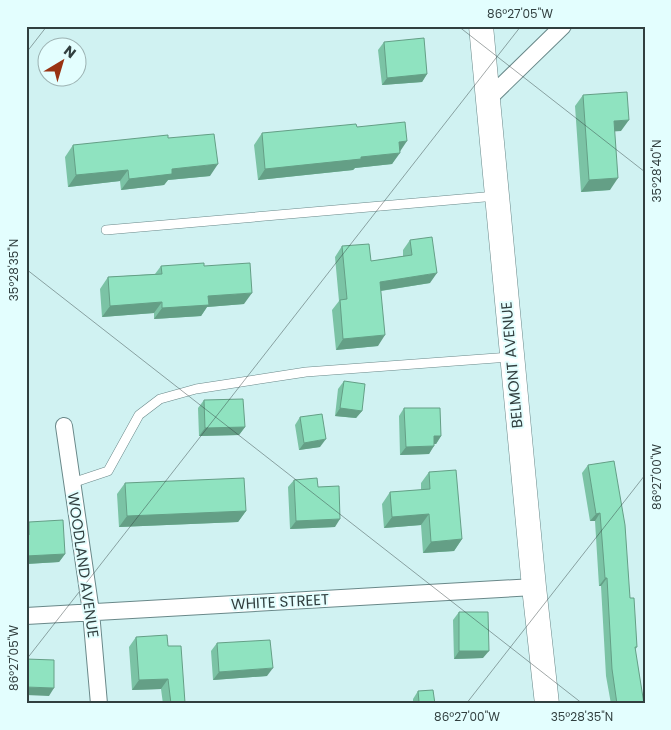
<svg xmlns="http://www.w3.org/2000/svg" width="671" height="730" font-family="Poppins,sans-serif">
	<rect width="100%" height="100%" fill="#d0f2f2"/>
	<g fill="none" stroke-linecap="round" stroke-linejoin="round">
		<defs>
			<path id="service" d="M106 230 496 196
				M72 483 108 471 139 415 160 399 196 389 306 372 511 357"/>
			<path id="minor" d="M487 100 563 26
				M64 426 91 612 99 704
				M26 616 534 587"/>
			<path id="secondary" d="M481 26 534 587 547 704"/>
		</defs>
		<!-- service casing -->
		<use href="#service" stroke="#698889" stroke-width="10"/>
		<!-- minor casing -->
		<use href="#minor" stroke="#698889" stroke-width="18"/>
		<!-- secondary casing -->
		<use href="#secondary" stroke="#698889" stroke-width="25"/>
		<!-- service -->
		<use href="#service" stroke="#fff" stroke-width="9"/>
		<!-- minor -->
		<use href="#minor" stroke="#fff" stroke-width="16"/>
		<!-- secondary -->
		<use href="#secondary" stroke="#fff" stroke-width="24"/>
	</g>
	<!-- wall -->
	<path fill="#7bc3a5" d="M384 42 427 74 422 82 382 85 378 50Z
		M583 95 621 131H614L610 190 581 192 575 106Z
		M357 127 400 151 392 164 355 168 353 170 258 180 254 145 262 133Z
		M168 138 210 176 168 180 164 185 121 190 120 181 68 187 65 157 73 145Z
		M410 240 430 283 381 291 378 346 336 350 332 310 339 301 335 257 342 246 371 261 403 256V250Z
		M161 266H204L244 304 207 307 201 316 154 319V313L102 317 100 289 108 277 155 274Z
		M344 381 362 411 356 418 335 416 338 389Z
		M204 400 245 427 239 435 199 436 198 408Z
		M404 408 441 436 436 444H434L429 454 400 455 399 416Z
		M300 417 320 447 299 450 295 425Z
		M588 465 630 598 637 647 635 650 644 704H611L606 676 601 586H599L595 521H590L582 473Z
		M429 472 462 539 454 551 423 553 421 525 384 528 382 504 390 492 421 490V483Z
		M294 480 318 487 335 527 290 529 288 487Z
		M125 483 246 511 238 522 119 527 117 494Z
		M29 522 65 554 59 562 26 564V526Z
		M459 612 483 658 454 659 453 620Z
		M136 637 168 646 185 703 224 704H163L161 689 132 690 129 647Z
		M217 643 267 676 213 680 211 651Z
		M418 691 435 704 413 702V699Z"/>
	<!-- shaded-wall -->
	<path fill="#649f86" d="M427 74 422 82 382 85 387 78Z
		M629 120 621 131 606 132 614 121Z
		M407 141 399 153V142Z
		M400 153 392 164 355 168 353 170 258 180 265 169 361 157Z
		M218 164 210 176 168 180 164 185 121 190 129 179 172 169Z
		M128 170 120 181 68 187 76 175Z
		M618 178 610 190 581 192 589 180Z
		M437 273 430 283 373 292 380 282Z
		M252 293 244 304 207 307 201 316 154 319 162 308 208 296Z
		M162 302 154 313 102 317 110 306Z
		M385 335 378 346 336 350 343 339Z
		M340 408 362 411 356 418 335 416Z
		M245 427 239 435 199 436 205 428Z
		M434 436H441L436 444H429Z
		M326 439 320 447 299 450 304 443Z
		M434 446 429 454 400 455 406 447Z
		M246 511 238 522 119 527 127 516Z
		M600 513 595 521H590L596 514Z
		M429 514 421 525 384 528 392 517Z
		M340 519 335 527 290 529 296 521Z
		M462 539 454 551 423 553 431 542Z
		M65 554 59 562 26 564V556Z
		M605 578H607L601 586H599Z
		M459 651H489L483 658 454 659Z
		M273 668 267 676 213 680 219 672Z
		M168 679 161 689 132 690 139 680Z
		M26 687 54 688 49 696 26 695Z"/>
	<!-- building -->
	<path fill="#8fe3c0" stroke="#649f86" d="M424 38 427 74 387 78 384 42Z
		M627 92 629 120 614 121 618 178 589 180 583 95Z
		M405 122 407 141 399 142 400 153 361 157V159L265 169 262 133 356 124 357 127Z
		M214 134 218 164 172 169V174L129 179 128 170 76 175 73 145 168 135V138Z
		M432 237 437 273 380 282 385 335 343 339 340 300 347 299 342 246 369 244 371 261 412 255 410 240Z
		M204 263V266L250 263 252 293 208 296 209 305 162 308V302L110 306 108 277 162 274 161 266Z
		M344 381 365 384 362 411 340 408Z
		M243 399 245 427 205 428 204 400Z
		M404 408H440L441 436H434V446L406 447Z
		M322 414 326 439 304 443 300 417Z
		M614 461 625 525 630 598H634L637 647H635L644 704H617L612 669 607 578H605L600 513 596 514 588 465Z
		M456 470 462 539 431 542 429 514 392 517 390 492 430 489 429 472Z
		M244 478 246 511 127 516 125 483Z
		M317 478 318 487 339 486 340 519 296 521 294 480Z
		M63 520 65 554 26 556V535H29V522Z
		M459 612H488L489 651H459Z
		M167 635 168 646H181L185 703 224 702V704H171L168 679 139 680 136 637Z
		M270 640 273 668 219 672 217 643Z
		M26 659 54 660V688L26 687Z
		M433 690 435 704H396L419 702 418 691Z"/>
	<!-- ticks -->
	<path fill="none" stroke="#313f3f" stroke-width="1" stroke-opacity="0.45" d="M458 26 645 172M26 53 47 26M26 269 583 704M26 660 521 26M466 704 645 475"/>
	<g text-anchor="middle" stroke-width="4" stroke-linejoin="round" paint-order="stroke">
		<!-- street labels -->
		<g font-size="15" fill="#313f3f" stroke="#e3fefe">
			<text transform="translate(512 365) rotate(-95)" y="5">BELMONT AVENUE</text>
			<text transform="translate(83 565) rotate(82)" y="5">WOODLAND AVENUE</text>
			<text transform="translate(280 602) rotate(-3)" y="5">WHITE STREET</text>
		</g>
	</g>
	<!-- border -->
	<rect width="671" height="730" fill="none" stroke="#e3fefe" stroke-width="55"/>
	<!-- north arrow -->
	<g transform="translate(62 62) rotate(38)"><circle r="24" fill="#e3fefe" stroke="#9cb2b2"/>
	<path d="M0-4L9 19L0 12L-9 19Z" fill="#993212"/>
	<text y="-8" font-size="14" font-weight="bold" text-anchor="middle" fill="#313f3f">N</text>
	</g>
	<rect x="28" y="28" width="616" height="674" fill="none" stroke="#313f3f" stroke-width="2"/>
	<g font-size="12" text-anchor="middle" fill="#313f3f">
		<text x="520" y="18">86°27'05"W</text>
		<text transform="translate(657 171) rotate(-90)" y="4">35°28'40"N</text>
		<text transform="translate(14 270) rotate(-90)" y="4">35°28'35"N</text>
		<text transform="translate(657 477) rotate(-90)" y="4">86°27'00"W</text>
		<text transform="translate(14 658) rotate(-90)" y="4">86°27'05"W</text>
		<text x="467" y="721">86°27'00"W</text>
		<text x="582" y="721">35°28'35"N</text>
	</g>
</svg>
